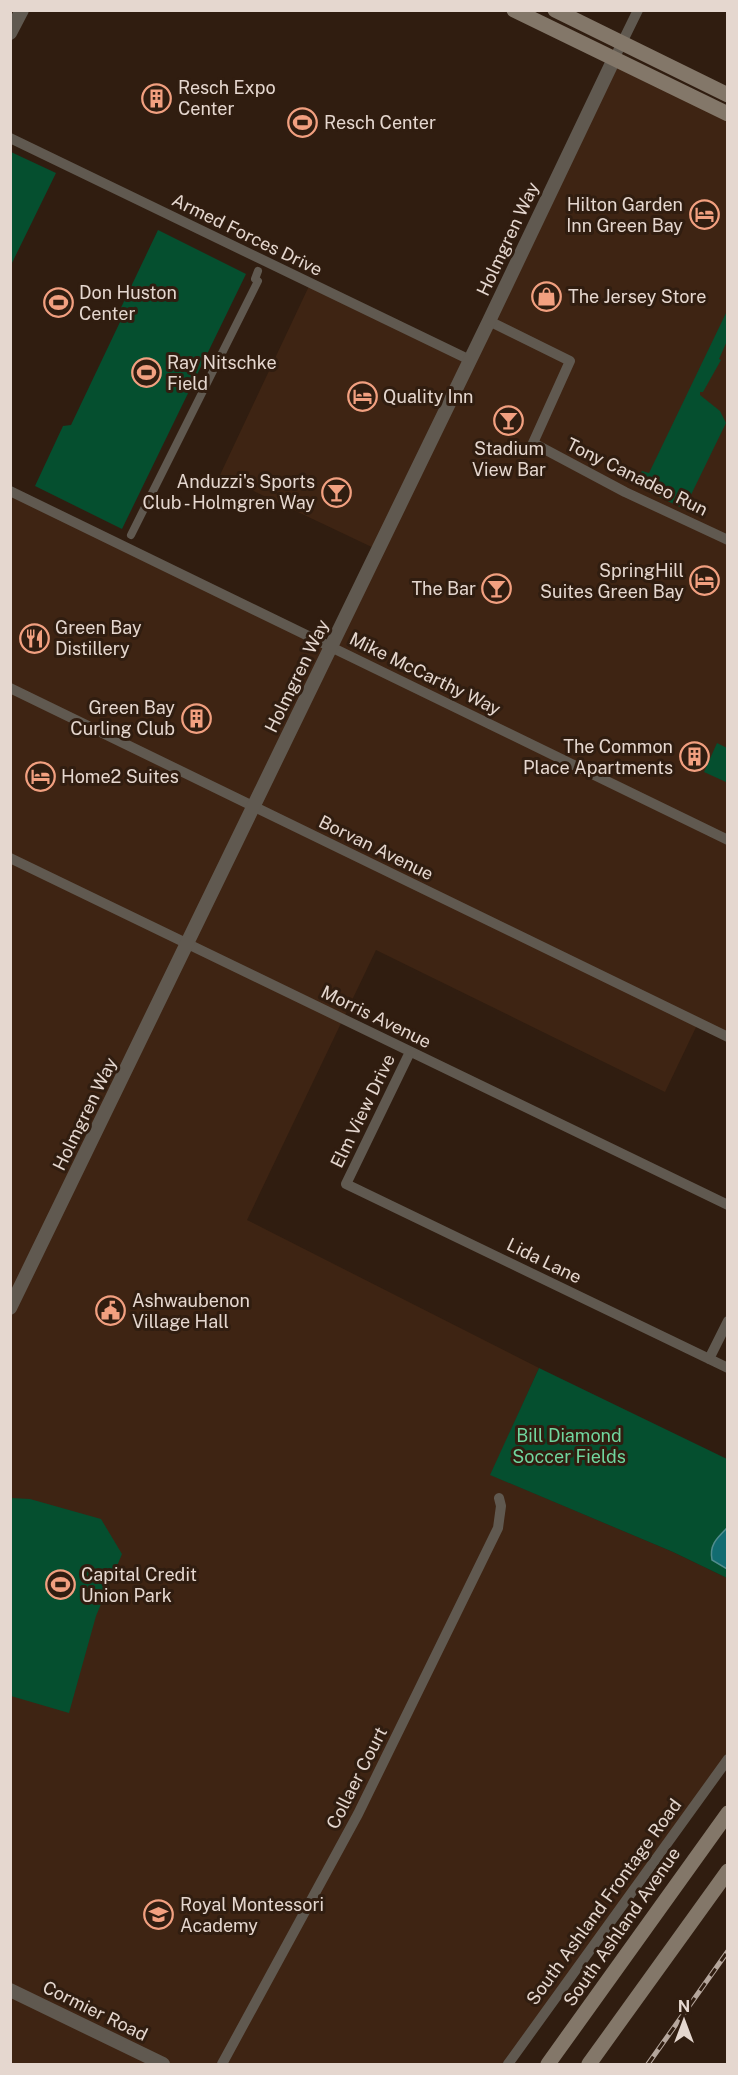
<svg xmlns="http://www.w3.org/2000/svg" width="738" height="2075" font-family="'Public Sans',sans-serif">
	<rect width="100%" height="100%" fill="#301d10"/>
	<!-- built -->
	<path fill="#3e2413" d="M614 59 727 114V1037L698 1023 665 1092 376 950 247 1220 539 1368 491 1475 673 1552 727 1578V1759L508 2064H11L10 491 331 647 378 550 220 475 310 284 470 360Z"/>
	<!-- green -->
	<path fill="#054f2f" d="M11 152 56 173 11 265Z
		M158 230 246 274 122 529 35 486 63 426 71 425 120 322 117 316Z
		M727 311V341L719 359 721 360 703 392H700V395L720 411 726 423 688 501 694 505 690 512 637 486V479L642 471 649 473Z
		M717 743 727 748 726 782 704 772Z
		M539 1368 727 1459V1578L673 1552 490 1475Z
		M11 1498 30 1499 101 1519 122 1554 96 1616 69 1713 11 1696Z"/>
	<!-- water -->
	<path fill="#126c71" stroke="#518c8d" stroke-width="1.5" d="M727 1528V1569L712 1560C709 1545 717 1538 727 1528Z"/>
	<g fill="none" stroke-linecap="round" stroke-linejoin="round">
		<!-- pedestrian -->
		<path stroke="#605950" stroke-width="8" d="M131 535 258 281 255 279 258 271"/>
		<!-- minor -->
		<path stroke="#605950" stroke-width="10" d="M614 59 638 10
			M10 138 470 360
			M489 321 570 361 533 443 625 492 728 540
			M10 491 728 840
			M10 688 728 1037
			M10 858 728 1205
			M410 1052 346 1184 728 1368
			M709 1359 728 1321
			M222 2064 358 1814 498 1528 501 1506 499 1498
			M508 2064 728 1759"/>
		<!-- tertiary -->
		<path stroke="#605950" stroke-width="14" d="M10 33 22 10
			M10 1308 489 321 614 59
			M10 1990 163 2064"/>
		<!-- secondary -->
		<path stroke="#837769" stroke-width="15" d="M514 10 728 114
			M555 10 728 95
			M548 2064 728 1813
			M589 2064 728 1871"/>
		<defs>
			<path id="rail" d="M648 2064 728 1951"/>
		</defs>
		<!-- rail casing -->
		<use href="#rail" stroke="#b5a69c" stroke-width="5"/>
		<!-- rail -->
		<use href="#rail" stroke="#301d10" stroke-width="3" stroke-dasharray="9" stroke-linecap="butt"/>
	</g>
	<!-- icons -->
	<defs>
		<symbol id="building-ring" viewBox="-11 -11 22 22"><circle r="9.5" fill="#301d10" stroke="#f2a080" stroke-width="1.5"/><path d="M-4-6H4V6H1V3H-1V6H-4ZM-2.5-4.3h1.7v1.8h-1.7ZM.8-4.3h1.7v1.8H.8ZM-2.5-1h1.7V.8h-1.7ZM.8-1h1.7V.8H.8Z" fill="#f2a080"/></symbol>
		<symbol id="stadium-ring" viewBox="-11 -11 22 22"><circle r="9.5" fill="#301d10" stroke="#f2a080" stroke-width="1.5"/><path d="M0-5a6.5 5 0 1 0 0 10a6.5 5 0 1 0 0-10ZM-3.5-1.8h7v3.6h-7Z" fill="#f2a080"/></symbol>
		<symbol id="hotel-ring" viewBox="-11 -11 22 22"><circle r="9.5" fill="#301d10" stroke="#f2a080" stroke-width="1.5"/><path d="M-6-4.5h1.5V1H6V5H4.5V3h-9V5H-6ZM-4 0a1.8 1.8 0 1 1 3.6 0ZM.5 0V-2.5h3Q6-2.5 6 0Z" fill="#f2a080"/></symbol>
		<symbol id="shop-ring" viewBox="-11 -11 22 22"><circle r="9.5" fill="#301d10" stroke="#f2a080" stroke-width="1.5"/><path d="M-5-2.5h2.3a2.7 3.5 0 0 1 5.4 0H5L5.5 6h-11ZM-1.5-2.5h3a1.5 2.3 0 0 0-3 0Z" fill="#f2a080"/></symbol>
		<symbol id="bar-ring" viewBox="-11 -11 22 22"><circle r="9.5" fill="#301d10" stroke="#f2a080" stroke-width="1.5"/><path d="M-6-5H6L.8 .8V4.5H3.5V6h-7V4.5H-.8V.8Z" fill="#f2a080"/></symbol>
		<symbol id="restaurant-ring" viewBox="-11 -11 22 22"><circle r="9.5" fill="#301d10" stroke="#f2a080" stroke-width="1.5"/><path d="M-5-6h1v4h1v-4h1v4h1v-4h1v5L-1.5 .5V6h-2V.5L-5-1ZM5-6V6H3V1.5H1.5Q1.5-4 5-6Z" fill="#f2a080"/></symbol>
		<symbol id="civic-ring" viewBox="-11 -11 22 22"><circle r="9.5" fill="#301d10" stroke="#f2a080" stroke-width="1.5"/><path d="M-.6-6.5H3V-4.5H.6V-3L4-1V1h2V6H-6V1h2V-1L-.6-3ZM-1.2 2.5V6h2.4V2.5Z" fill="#f2a080"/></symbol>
		<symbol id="school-ring" viewBox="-11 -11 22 22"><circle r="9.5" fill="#301d10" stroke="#f2a080" stroke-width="1.5"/><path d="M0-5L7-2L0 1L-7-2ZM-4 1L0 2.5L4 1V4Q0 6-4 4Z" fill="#f2a080"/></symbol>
	</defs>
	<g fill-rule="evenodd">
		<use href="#building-ring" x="140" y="82" width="33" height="33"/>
		<use href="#stadium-ring" x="286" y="106" width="33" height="33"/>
		<use href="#hotel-ring" x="688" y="198" width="33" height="33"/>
		<use href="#shop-ring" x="530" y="280" width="33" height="33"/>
		<use href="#stadium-ring" x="42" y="286" width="33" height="33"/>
		<use href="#stadium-ring" x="130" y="356" width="33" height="33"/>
		<use href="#hotel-ring" x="346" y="380" width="33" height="33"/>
		<use href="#bar-ring" x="492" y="404" width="33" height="33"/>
		<use href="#bar-ring" x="320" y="476" width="33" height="33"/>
		<use href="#hotel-ring" x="688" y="564" width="33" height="33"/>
		<use href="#bar-ring" x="480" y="572" width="33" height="33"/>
		<use href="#restaurant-ring" x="18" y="622" width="33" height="33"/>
		<use href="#building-ring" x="180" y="702" width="33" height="33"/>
		<use href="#building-ring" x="678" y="740" width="33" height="33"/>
		<use href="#hotel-ring" x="24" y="760" width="33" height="33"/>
		<use href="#civic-ring" x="94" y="1294" width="33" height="33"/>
		<use href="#stadium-ring" x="44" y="1568" width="33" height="33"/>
		<use href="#school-ring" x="142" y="1898" width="33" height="33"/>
	</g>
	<g text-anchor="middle" stroke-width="6" stroke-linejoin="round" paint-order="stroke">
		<!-- poi labels -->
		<g font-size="18" fill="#e5d7cf" stroke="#301d10" text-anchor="start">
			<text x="178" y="94">Resch Expo<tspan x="178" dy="21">Center</tspan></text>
			<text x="324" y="129">Resch Center</text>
			<text x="683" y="211" text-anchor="end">Hilton Garden<tspan x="683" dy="21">Inn Green Bay</tspan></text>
			<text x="79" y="299">Don Huston<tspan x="79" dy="21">Center</tspan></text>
			<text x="568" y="303">The Jersey Store</text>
			<text x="167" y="369">Ray Nitschke<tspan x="167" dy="21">Field</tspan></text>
			<text x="383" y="403">Quality Inn</text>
			<text x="509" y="455" text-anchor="middle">Stadium<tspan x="509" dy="21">View Bar</tspan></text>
			<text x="315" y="488" text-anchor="end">Anduzzi's Sports<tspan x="315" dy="21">Club - Holmgren Way</tspan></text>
			<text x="684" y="577" text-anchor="end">SpringHill<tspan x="684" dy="21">Suites Green Bay</tspan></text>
			<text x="476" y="595" text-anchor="end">The Bar</text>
			<text x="55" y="634">Green Bay<tspan x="55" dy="21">Distillery</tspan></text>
			<text x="175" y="714" text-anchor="end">Green Bay<tspan x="175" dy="21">Curling Club</tspan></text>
			<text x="673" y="753" text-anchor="end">The Common<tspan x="673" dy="21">Place Apartments</tspan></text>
			<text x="61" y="783">Home2 Suites</text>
			<text x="132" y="1307">Ashwaubenon<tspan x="132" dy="21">Village Hall</tspan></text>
			<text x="81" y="1581">Capital Credit<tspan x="81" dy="21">Union Park</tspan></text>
			<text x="180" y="1911">Royal Montessori<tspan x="180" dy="21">Academy</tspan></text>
		</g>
		<!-- street labels -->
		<g font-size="18" fill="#e5d7cf" stroke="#301d10">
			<text transform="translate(247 235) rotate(26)" y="6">Armed Forces Drive</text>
			<text transform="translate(508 239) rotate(-65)" y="6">Holmgren Way</text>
			<text transform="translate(637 477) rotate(26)" y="6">Tony Canadeo Run</text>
			<text transform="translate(425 674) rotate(26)" y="6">Mike McCarthy Way</text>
			<text transform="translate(297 676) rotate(-64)" y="6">Holmgren Way</text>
			<text transform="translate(376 848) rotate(26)" y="6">Borvan Avenue</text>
			<text transform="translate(376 1017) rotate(26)" y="6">Morris Avenue</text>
			<text transform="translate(363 1111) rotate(-64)" y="6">Elm View Drive</text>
			<text transform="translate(85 1114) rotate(-64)" y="6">Holmgren Way</text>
			<text transform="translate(544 1261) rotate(26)" y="6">Lida Lane</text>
			<text transform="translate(357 1778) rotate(-63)" y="6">Collaer Court</text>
			<text transform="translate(604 1902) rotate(-54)" y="6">South Ashland Frontage Road</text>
			<text transform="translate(622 1927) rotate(-55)" y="6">South Ashland Avenue</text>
			<text transform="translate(95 2011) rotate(26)" y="6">Cormier Road</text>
		</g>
		<!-- park labels -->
		<g font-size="18" fill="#70d69e" stroke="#301d10">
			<text x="569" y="1442">Bill Diamond<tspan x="569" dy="21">Soccer Fields</tspan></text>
		</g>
	</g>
	<!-- border -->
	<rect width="738" height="2075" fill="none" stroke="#e5d7cf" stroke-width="24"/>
	<!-- north arrow -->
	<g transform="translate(684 2021)" stroke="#301d10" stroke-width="4.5" paint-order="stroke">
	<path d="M0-4.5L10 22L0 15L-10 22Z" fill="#e5d7cf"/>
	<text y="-9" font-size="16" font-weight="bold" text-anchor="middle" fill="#e5d7cf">N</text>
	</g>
</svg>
